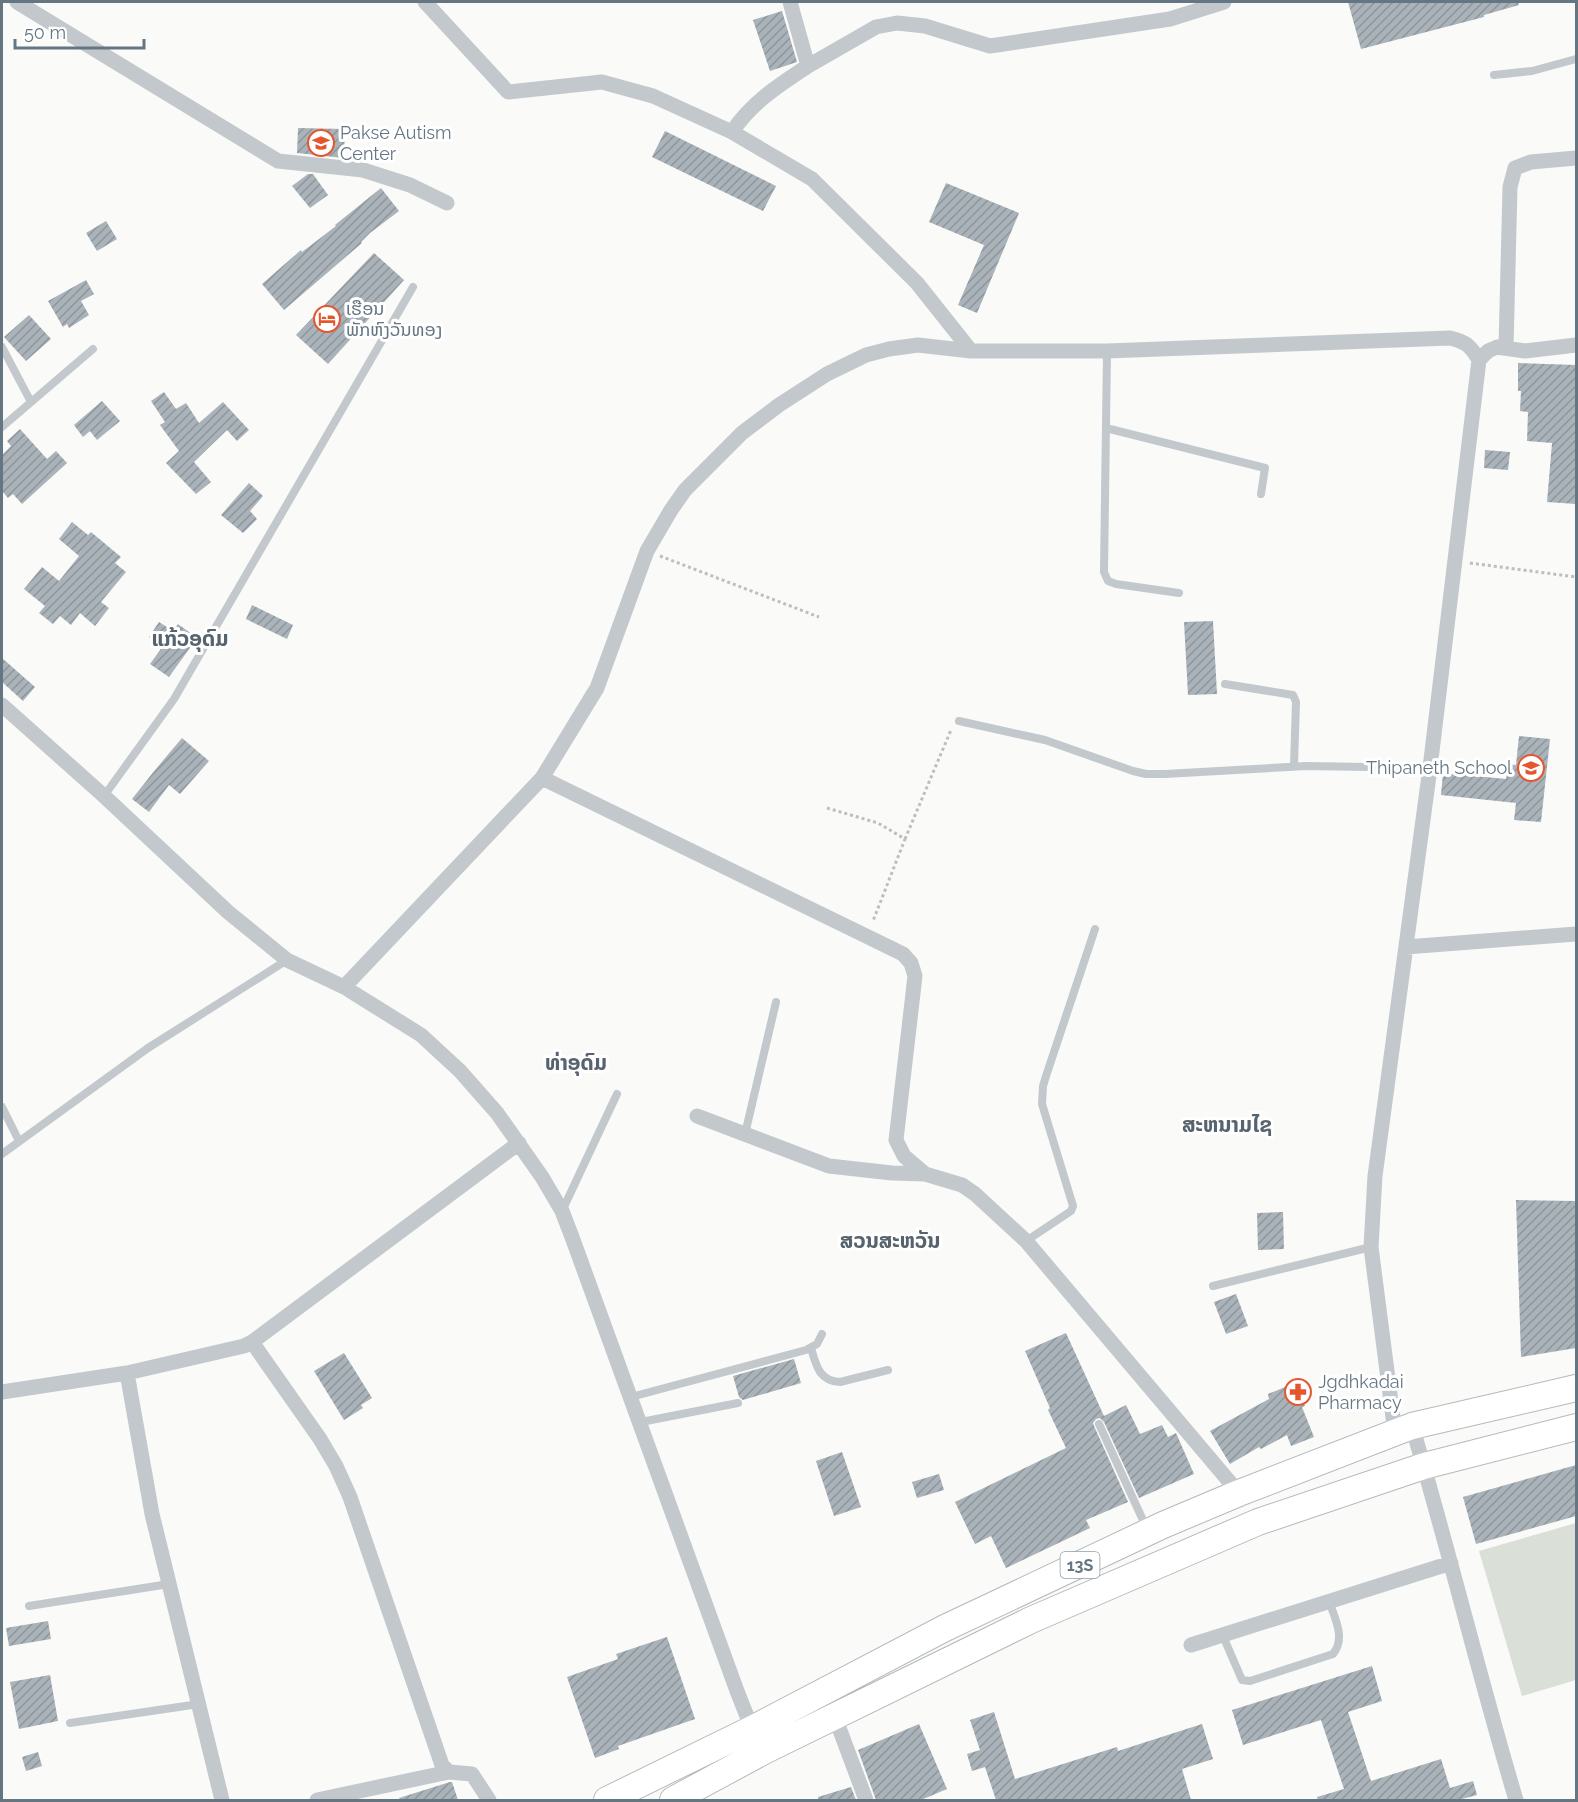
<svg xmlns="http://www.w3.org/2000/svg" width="1578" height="1802" font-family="Raleway,'Noto Sans Lao',sans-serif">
	<defs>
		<pattern id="building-hatch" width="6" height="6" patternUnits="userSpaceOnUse" patternTransform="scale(1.5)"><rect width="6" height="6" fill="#aab3b9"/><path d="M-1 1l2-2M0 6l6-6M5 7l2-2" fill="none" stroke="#8e969c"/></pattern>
	</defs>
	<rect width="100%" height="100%" fill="#fafaf8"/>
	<!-- park -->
	<path fill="#dadfd7" d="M1576 1523V1680L1522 1696 1479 1551Z"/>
	<!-- building -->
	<path fill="url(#building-hatch)" d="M1348 2H1518L1519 5 1484 15V17L1361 49Z
		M782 11 797 62 770 71 753 20Z
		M298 128 345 129 344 158 297 153Z
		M665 131 776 186 763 211 652 157Z
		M308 174H313L328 195 310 208 292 186Z
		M946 183 1019 213 977 313 958 305 984 245 929 222Z
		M381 188 399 211 370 233 361 242 362 243 284 310 262 284 301 250 302 252 336 226 335 225Z
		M106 221 117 239 97 251 86 233Z
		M374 253 404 280 328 364 296 335Z
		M86 280 94 294 81 301 89 315 69 328 67 324 63 327 48 301Z
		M29 315 51 339 26 361 4 337Z
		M1518 363 1576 365V504L1547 502 1552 443 1527 441 1528 412 1520 411 1521 391H1518Z
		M164 392 176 409 186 403 199 423 223 402 249 430 237 441 227 430 194 462 211 482 196 494 166 463 179 451 160 425 165 422 151 401Z
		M102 401 120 421 97 440 90 431 83 437 74 425Z
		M20 429 47 459 56 451 67 463 22 504 13 494 8 498 2 491V455L11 446 7 441Z
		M1485 450 1510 452 1508 470 1484 468Z
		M249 483 263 496 250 511 257 519 243 533 221 515Z
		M72 522 88 535 91 532 121 557 115 563 126 572 101 602 109 608 95 626 80 613 71 625 60 616 53 624 39 613 45 606 24 589 42 567 59 581 79 556 59 539Z
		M252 605 293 625 287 639 246 619Z
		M1213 621 1217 694 1188 695 1184 622Z
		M159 622 173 631 178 624 197 638 169 677 150 664 163 646 149 637Z
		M2 658 35 687 23 701 2 682Z
		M1519 736 1550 739 1541 822 1514 820 1516 803 1441 795 1443 773 1506 779 1508 764 1516 765Z
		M182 738 209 761 180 794 169 785 149 812 132 799 155 770Z
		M1516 1200 1576 1201V1348L1521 1357Z
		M1283 1212 1284 1249 1258 1250 1257 1213Z
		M1236 1294 1248 1326 1226 1334 1214 1302Z
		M1066 1333 1104 1416 1126 1405 1140 1434 1162 1425 1168 1437 1176 1433 1194 1474 1139 1498 1104 1422 1100 1418 1096 1419 1093 1423 1094 1426 1128 1502 1086 1520 1090 1528 1006 1568 991 1536 975 1544 955 1502 1066 1448 1048 1410 1050 1408 1025 1351Z
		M344 1353 372 1398 361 1405 363 1408 344 1420 314 1371Z
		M794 1359 801 1383 743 1400 739 1397 733 1376Z
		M1295 1383 1305 1406 1302 1407 1314 1437 1291 1446 1287 1435 1261 1449 1259 1447 1230 1464 1210 1431 1269 1399 1268 1394Z
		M842 1452 861 1507 834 1516 816 1461Z
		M1576 1465V1516L1476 1544 1463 1497Z
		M939 1474 944 1490 917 1498 912 1482Z
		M48 1621 51 1639 9 1646 6 1628Z
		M667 1637 695 1719 618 1746 619 1749 595 1758 567 1677 618 1659 616 1654Z
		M1372 1666 1382 1701 1348 1712 1371 1781 1441 1759 1450 1788 1473 1781 1477 1795 1458 1800H1318L1317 1797 1344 1789 1321 1720 1243 1745 1232 1710Z
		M50 1675 58 1721 19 1729 10 1682Z
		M994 1712 1015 1779 1117 1747 1118 1751 1202 1724 1213 1759 1182 1769 1191 1800H996L985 1767 972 1771 967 1754 980 1750 970 1720Z
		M919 1724 947 1789 921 1800H876L858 1750Z
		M38 1752 42 1766 26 1771 22 1757Z
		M450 1782H452L458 1800H400L399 1798Z
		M851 1787 856 1800H818V1797Z"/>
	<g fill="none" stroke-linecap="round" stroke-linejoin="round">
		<defs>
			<path id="trunk" d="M607 1800 752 1729 945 1628 1163 1525 1239 1493 1412 1426 1576 1388
				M673 1800 766 1750 1031 1620 1258 1522 1424 1466 1576 1427"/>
		</defs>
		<!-- trunk casing -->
		<use href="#trunk" stroke="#b4b9bd" stroke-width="28"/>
		<!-- path -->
		<path stroke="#bbbfc2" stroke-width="3" stroke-dasharray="3 3" stroke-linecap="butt" d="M660 556 819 617
			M1470 563 1576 577
			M827 808 878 823 905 839 873 921
			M905 839 951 730"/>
		<!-- service -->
		<path stroke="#c3c8cc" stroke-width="8" d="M1494 75 1532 71 1576 59
			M2 347 31 402
			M1107 351 1104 572 1108 581 1116 584 1179 593
			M2 427 93 349
			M1106 428 1265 468 1261 494
			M1225 684 1293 695 1296 702 1294 766
			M959 721 1045 740 1133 771 1146 774H1165L1306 766 1430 768
			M104 796 174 699 413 287
			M2 1107 19 1141
			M745 1134 776 1002
			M2 1154 148 1048 287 960
			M562 1211 617 1094
			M1026 1241 1071 1211 1073 1206 1042 1104 1043 1086 1046 1076 1095 929
			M1213 1286 1371 1247
			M811 1348C816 1365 819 1381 840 1382L888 1370
			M631 1397 806 1350 817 1344 822 1334
			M641 1422 738 1403
			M1099 1424 1147 1529
			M29 1606 169 1584
			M1223 1636 1242 1680 1250 1681 1333 1654C1346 1638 1335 1619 1329 1601
			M70 1723 199 1704"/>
		<!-- minor -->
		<path stroke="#c3c8cc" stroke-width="15" d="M17 2 278 161 363 170 410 185 447 203
			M425 2 508 92 602 82 653 96 732 132 812 179 917 283 971 351
			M808 66 876 27 897 23 925 26 990 46 1170 19 1224 2
			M732 132C751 103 779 85 808 66L790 2
			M1506 348 1510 187 1515 168 1531 162 1576 158
			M1479 360 1488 351 1497 347 1525 351 1576 345
			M2 705 104 796 228 912 287 960 344 987 421 1035 460 1071 497 1113 542 1177 562 1211 572 1237 737 1691 752 1729 756 1736
			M542 778 903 954 911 963 915 976 896 1140 904 1156 925 1174 962 1185 975 1194 1026 1241 1239 1493
			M1406 947 1576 934
			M344 987 542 778 597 688 647 551 671 510 685 490 742 433 779 405 827 374 866 355 889 349 918 345 971 351H1107L1450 338C1466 342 1470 345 1479 360L1430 768 1375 1176 1371 1247 1395 1433
			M697 1116 829 1166 892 1173 925 1174
			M252 1342 320 1439 336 1466 350 1497 442 1765 449 1772 472 1774 489 1800
			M127 1373 152 1514 222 1800
			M2 1392 127 1373 244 1346 252 1342 519 1143
			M1412 1426C1449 1550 1479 1676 1516 1800
			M1191 1645 1451 1563
			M835 1717 866 1800
			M317 1800 449 1772"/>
		<!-- trunk -->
		<use href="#trunk" stroke="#fff" stroke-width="26"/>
	</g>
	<!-- icons -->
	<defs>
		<symbol id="school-ring" viewBox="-11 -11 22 22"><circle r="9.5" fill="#fff" stroke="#e4572e" stroke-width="1.5"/><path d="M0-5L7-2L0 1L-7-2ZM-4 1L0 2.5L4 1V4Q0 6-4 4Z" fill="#e4572e"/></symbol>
		<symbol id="hotel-ring" viewBox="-11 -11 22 22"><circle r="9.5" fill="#fff" stroke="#e4572e" stroke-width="1.5"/><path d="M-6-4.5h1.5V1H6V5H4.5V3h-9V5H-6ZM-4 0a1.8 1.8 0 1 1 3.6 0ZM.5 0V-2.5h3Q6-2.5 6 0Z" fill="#e4572e"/></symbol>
		<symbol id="pharmacy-ring" viewBox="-11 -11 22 22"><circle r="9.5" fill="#fff" stroke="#e4572e" stroke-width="1.5"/><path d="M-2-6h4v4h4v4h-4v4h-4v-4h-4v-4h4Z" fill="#e4572e"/></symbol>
	</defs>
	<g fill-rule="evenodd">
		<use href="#school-ring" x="306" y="128" width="30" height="30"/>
		<use href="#hotel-ring" x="312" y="304" width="30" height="30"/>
		<use href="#school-ring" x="1516" y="753" width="30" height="30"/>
		<use href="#pharmacy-ring" x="1283" y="1377" width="30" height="30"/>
	</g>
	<g text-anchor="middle" stroke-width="6" stroke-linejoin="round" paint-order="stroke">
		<!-- shield labels -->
		<rect fill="#fff" stroke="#939fa8" stroke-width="1.5" x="1060.5" y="1552" width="39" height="26" rx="4.5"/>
		<g font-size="16" font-weight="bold" fill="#657683">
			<text x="1080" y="1571">13S</text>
		</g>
		<!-- poi labels -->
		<g font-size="18" fill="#657683" stroke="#fff" text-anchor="start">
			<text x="340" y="139">Pakse Autism<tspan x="340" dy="21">Center</tspan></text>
			<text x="346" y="315">ເຮືອນ<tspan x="346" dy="21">ພັກຫົງວັນທອງ</tspan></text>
			<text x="1512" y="774" text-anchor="end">Thipaneth School</text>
			<text x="1318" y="1388">Jgdhkadai<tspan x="1318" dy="21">Pharmacy</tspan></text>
		</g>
		<!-- quarter labels -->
		<g font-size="21" font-weight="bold" fill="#57646e" stroke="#fff">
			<text x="190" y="646">ແກ້ວອຸດົມ</text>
			<text x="576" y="1070">ທ່າອຸດົມ</text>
			<text x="1227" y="1132">ສະຫນາມໄຊ</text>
			<text x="890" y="1248">ສວນສະຫວັນ</text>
		</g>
	</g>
	<!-- border -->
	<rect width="1578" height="1802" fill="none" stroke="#657683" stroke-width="6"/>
	<!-- scale -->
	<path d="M15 39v9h129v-9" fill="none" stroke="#657683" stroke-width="3"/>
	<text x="24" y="39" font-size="18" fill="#657683" stroke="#ffffff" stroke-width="4.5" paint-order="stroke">50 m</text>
</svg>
